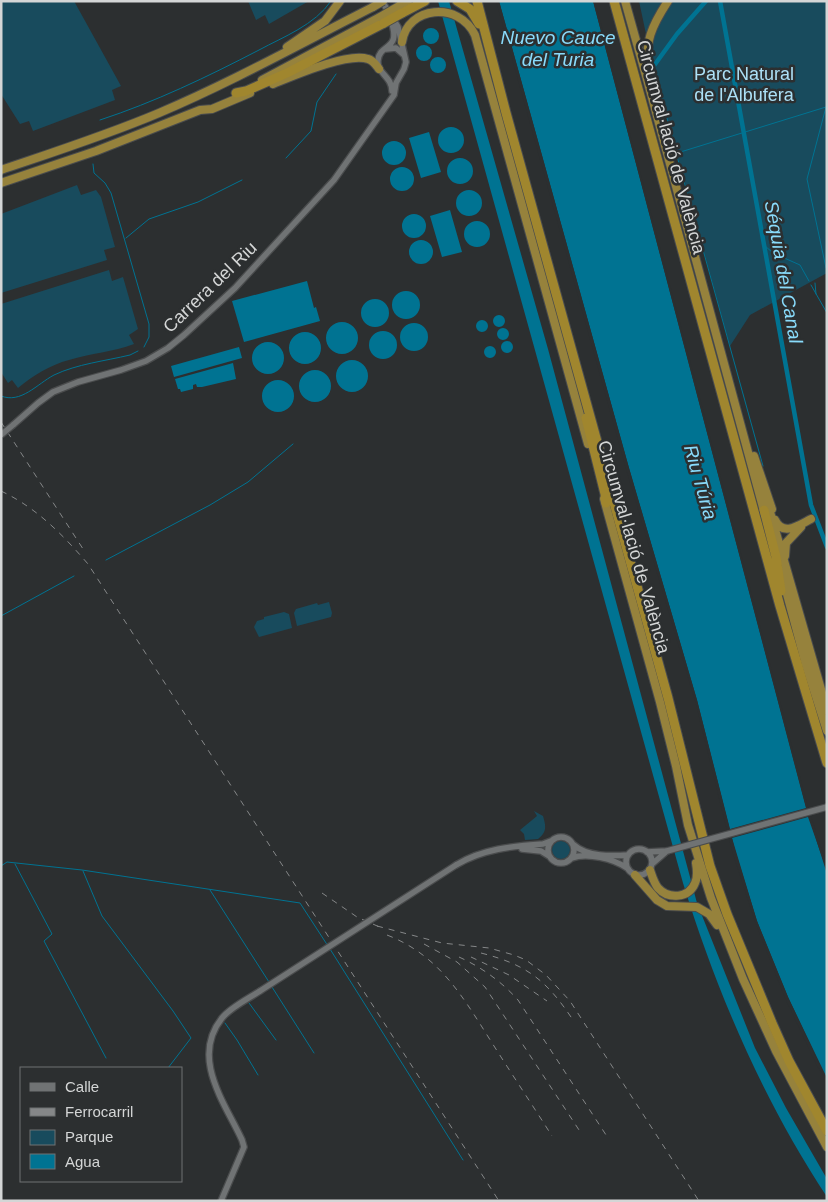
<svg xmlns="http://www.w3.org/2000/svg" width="828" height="1202" font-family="Arial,sans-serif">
	<rect width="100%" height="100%" fill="#2c2f30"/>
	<!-- green -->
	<path fill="#184b5d" d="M74 1 121 86 112 90 115 100 33 131 29 121 20 124 1 94V1Z
		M248 1H309L269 24 265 15 256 20Z
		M639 1H827V273L750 315 730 346 653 67Z
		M77 185 81 195 96 190 101 197 115 247 104 250 107 260 1 293V214Z
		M109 270 112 281 123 277 138 329 129 335 134 344C113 352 91 353 69 360 50 365 34 375 18 388L12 380 8 383 1 372V304Z
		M329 602 332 613 331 617 297 626 294 613 296 609 317 603 318 605Z
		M284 612 289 614 292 628 259 637 254 627 257 621 264 619V617Z
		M534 811 543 816C546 826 547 832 538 839L525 840 524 834 520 830 537 816Z
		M552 850a9 9 0 1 1 18 0a9 9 0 1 1-18 0Z"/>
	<!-- water -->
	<path fill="#007392" d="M438 1H449L548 349 697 903 755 1048 786 1108 827 1179V1197C763 1100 717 993 683 883Z
		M499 1H593L806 807 827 874V1078L788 997 757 921 735 850 697 700 629 468Z
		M423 36a8 8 0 1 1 16 0a8 8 0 1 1-16 0Z
		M416 53a8 8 0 1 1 16 0a8 8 0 1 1-16 0Z
		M430 65a8 8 0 1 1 16 0a8 8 0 1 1-16 0Z
		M438 140a13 13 0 1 1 26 0a13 13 0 1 1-26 0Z
		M429 132 441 172 421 178 409 138Z
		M382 153a12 12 0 1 1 24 0a12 12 0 1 1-24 0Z
		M447 171a13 13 0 1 1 26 0a13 13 0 1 1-26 0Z
		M390 179a12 12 0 1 1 24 0a12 12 0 1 1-24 0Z
		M456 203a13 13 0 1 1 26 0a13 13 0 1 1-26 0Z
		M450 210 462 252 442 257 430 216Z
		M402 226a12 12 0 1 1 24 0a12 12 0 1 1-24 0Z
		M464 234a13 13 0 1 1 26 0a13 13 0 1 1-26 0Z
		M409 252a12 12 0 1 1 24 0a12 12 0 1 1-24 0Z
		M307 281 314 308 316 307 320 321 244 342 232 301Z
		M392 305a14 14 0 1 1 28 0a14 14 0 1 1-28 0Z
		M361 313a14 14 0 1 1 28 0a14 14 0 1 1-28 0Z
		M493 321a6 6 0 1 1 12 0a6 6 0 1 1-12 0Z
		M476 326a6 6 0 1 1 12 0a6 6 0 1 1-12 0Z
		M326 338a16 16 0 1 1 32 0a16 16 0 1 1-32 0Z
		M400 337a14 14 0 1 1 28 0a14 14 0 1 1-28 0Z
		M497 334a6 6 0 1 1 12 0a6 6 0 1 1-12 0Z
		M369 345a14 14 0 1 1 28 0a14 14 0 1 1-28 0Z
		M289 348a16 16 0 1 1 32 0a16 16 0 1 1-32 0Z
		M501 347a6 6 0 1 1 12 0a6 6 0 1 1-12 0Z
		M252 358a16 16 0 1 1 32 0a16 16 0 1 1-32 0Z
		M484 352a6 6 0 1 1 12 0a6 6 0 1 1-12 0Z
		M239 347 242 358 174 377 171 366Z
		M336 376a16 16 0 1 1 32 0a16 16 0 1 1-32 0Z
		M233 363 236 379 202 387H197L196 384 193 385V389L181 392 180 389H178L175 379Z
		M299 386a16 16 0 1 1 32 0a16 16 0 1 1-32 0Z
		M262 396a16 16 0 1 1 32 0a16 16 0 1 1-32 0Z"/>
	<!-- pier -->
	<path fill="#2c2f30" d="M496 1H499L629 468 697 700 730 829 806 808 593 1H595L808 807 827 866V871L808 817 732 838 757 921 788 997 827 1080 817 1066 785 998 755 922 732 851 695 701 626 469Z"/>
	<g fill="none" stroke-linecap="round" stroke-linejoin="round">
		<!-- stream -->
		<path stroke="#007392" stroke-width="1" d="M653 67 676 151
			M100 120C155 102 207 77 259 50 283 37 315 25 331 1
			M674 154 826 107
			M677 156 763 466
			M286 158 311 131 317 102 336 74
			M93 164 94 173 105 183 111 193 149 324V337L144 347
			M126 238 149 219 198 202 242 180
			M764 245 773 253 800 265 809 281
			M826 268 807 179 826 107
			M815 283 816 294
			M811 285 827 313
			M1 396C21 404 37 384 54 375 77 364 105 361 130 355L138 351
			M106 560 210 505 248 482 293 444
			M1 616 74 576
			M15 864 52 934 44 941 106 1058
			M1 866 7 862 82 870 300 903 328 946
			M83 871 102 916 173 1011 191 1038 168 1068
			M210 890 269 982
			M330 949 463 1160
			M272 987 314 1053
			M249 1003 276 1040
			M225 1023 237 1040 258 1075"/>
		<!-- canal -->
		<path stroke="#007392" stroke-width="4.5" d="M720 1 811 505 827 547
			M653 67 677 34 706 1"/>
		<defs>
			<path id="tertiary" d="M390 18C403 52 380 42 378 60 376 73 392 76 392 91
				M386 49 396 48 404 55
				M13 425 38 403 53 392 78 382 121 370 146 361 168 348 184 335 235 288 334 180 394 95 396 83 404 69 406 62 398 27 385 6
				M548 850a13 13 0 1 1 26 0a13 13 0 1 1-26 0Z
				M574 845C587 857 612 856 628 855
				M522 849 541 851 549 856
				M626 862a13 13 0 1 1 26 0a13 13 0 1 1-26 0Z
				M647 852 667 851
				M572 858C587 852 614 859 627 868
				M652 864 667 851
				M456 865C482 849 513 846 543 844L551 841
				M221 1201 244 1147 242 1140C225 1103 190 1058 222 1018 231 1007 248 999 260 991"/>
			<path id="trunk" d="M625 1 651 94 765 515
				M399 6 408 1
				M402 42C407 6 459 1 475 35L588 444
				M287 47 325 21 340 1
				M648 72C645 41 651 27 668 1
				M262 80 380 17
				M273 84C293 76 348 52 368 59 373 60 376 65 379 69
				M1 170C54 152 107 135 159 113 232 82 302 43 373 7
				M1 183 96 151 200 110 212 109 250 93
				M754 456 772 509
				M604 499 660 702 676 766 688 825 711 898 743 979 776 1051 827 1147
				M768 505 827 710
				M775 520C783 537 799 525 811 519
				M785 556 786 543 801 527
				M781 572 806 665 827 731
				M650 870C652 876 654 883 658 888 669 900 689 898 695 883 698 877 697 869 696 863
				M635 875 657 900 667 906 697 907 709 914 717 925"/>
			<path id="motorway" d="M457 1 470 9 479 24
				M477 1 506 113 668 698 710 866 727 914 772 1023 789 1061 827 1131
				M614 1 780 606 827 763
				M402 13 425 1
				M236 93 246 91 287 73 384 23
				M586 418 605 494 606 503
				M764 510 776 557 781 591"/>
		</defs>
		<!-- tertiary casing -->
		<use href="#tertiary" stroke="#4a4c4d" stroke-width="8"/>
		<!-- trunk casing -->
		<use href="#trunk" stroke="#4a4c4d" stroke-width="10"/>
		<!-- motorway casing -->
		<use href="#motorway" stroke="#4a4c4d" stroke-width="11"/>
		<!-- tertiary -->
		<use href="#tertiary" stroke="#707374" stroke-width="5.5"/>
		<!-- trunk -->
		<use href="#trunk" stroke="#96823c" stroke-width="8"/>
		<!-- motorway -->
		<use href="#motorway" stroke="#a0862e" stroke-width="9"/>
		<!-- rail -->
		<path stroke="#858788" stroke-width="1" stroke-dasharray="6 6" stroke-linecap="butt" d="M1 422 85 552
			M1 491C37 508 63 535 88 564L499 1201
			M322 893 357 917 384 929
			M377 926 442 943 489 948 514 955 526 960 546 975 570 1001 699 1201
			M387 935C441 956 464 999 494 1046 513 1076 533 1106 552 1136
			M424 944 457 962 485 987 581 1133
			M481 953C528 965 547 981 573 1020
			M459 957C481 967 501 981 518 1000L608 1138
			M471 957 509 975 547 1001"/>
		<defs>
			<path id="tertiary-bridge" d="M1 435 13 425
				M667 851 827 807
				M260 991 456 865"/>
			<path id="trunk-bridge" d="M373 7 383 1
				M380 17 399 6"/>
			<path id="motorway-bridge" d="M384 23 402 13"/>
		</defs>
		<!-- tertiary-bridge casing -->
		<use href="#tertiary-bridge" stroke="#4a4c4d" stroke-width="8" stroke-linecap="butt"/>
		<!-- trunk-bridge casing -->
		<use href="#trunk-bridge" stroke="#4a4c4d" stroke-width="10" stroke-linecap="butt"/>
		<!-- motorway-bridge casing -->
		<use href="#motorway-bridge" stroke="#4a4c4d" stroke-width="11" stroke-linecap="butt"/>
		<!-- tertiary-bridge -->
		<use href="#tertiary-bridge" stroke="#707374" stroke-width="5.5"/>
		<!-- trunk-bridge -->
		<use href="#trunk-bridge" stroke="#96823c" stroke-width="8"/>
		<!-- motorway-bridge -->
		<use href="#motorway-bridge" stroke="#a0862e" stroke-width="9"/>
	</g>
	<g text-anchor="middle" stroke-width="5" stroke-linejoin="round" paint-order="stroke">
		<!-- park labels -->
		<g font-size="18" fill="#ace0f6" stroke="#2c2f30">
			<text x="744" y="80">Parc Natural<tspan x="744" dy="21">de l'Albufera</tspan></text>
		</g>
		<!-- street labels -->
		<g font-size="18" fill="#d4d6d6" stroke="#2c2f30">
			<text transform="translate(671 147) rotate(75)" y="6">Circumval·lació de València</text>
			<text transform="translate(210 287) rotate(-44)" y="6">Carrera del Riu</text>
			<text transform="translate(634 547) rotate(74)" y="6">Circumval·lació de València</text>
		</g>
		<!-- water labels -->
		<g font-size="19" font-style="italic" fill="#89dbfb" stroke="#2c2f30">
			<text x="558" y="44">Nuevo Cauce<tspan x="558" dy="22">del Turia</tspan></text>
			<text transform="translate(784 272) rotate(80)" y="7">Séquia del Canal</text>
			<text transform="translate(701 482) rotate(74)" y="7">Riu Túria</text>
		</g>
	</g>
	<!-- border -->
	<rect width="828" height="1202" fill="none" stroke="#d4d6d6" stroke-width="5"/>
	<!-- legend -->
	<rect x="20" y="1067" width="162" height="115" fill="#2c2f30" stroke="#6f7272"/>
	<rect x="30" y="1083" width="25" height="8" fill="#707374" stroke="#6f7272"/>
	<text x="65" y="1092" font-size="15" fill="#d4d6d6">Calle</text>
	<rect x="30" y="1108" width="25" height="8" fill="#858788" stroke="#6f7272"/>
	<text x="65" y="1117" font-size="15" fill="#d4d6d6">Ferrocarril</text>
	<rect x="30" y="1130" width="25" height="15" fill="#184b5d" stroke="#6f7272"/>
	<text x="65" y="1142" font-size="15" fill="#d4d6d6">Parque</text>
	<rect x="30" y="1154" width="25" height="15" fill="#007392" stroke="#6f7272"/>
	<text x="65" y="1167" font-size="15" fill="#d4d6d6">Agua</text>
</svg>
